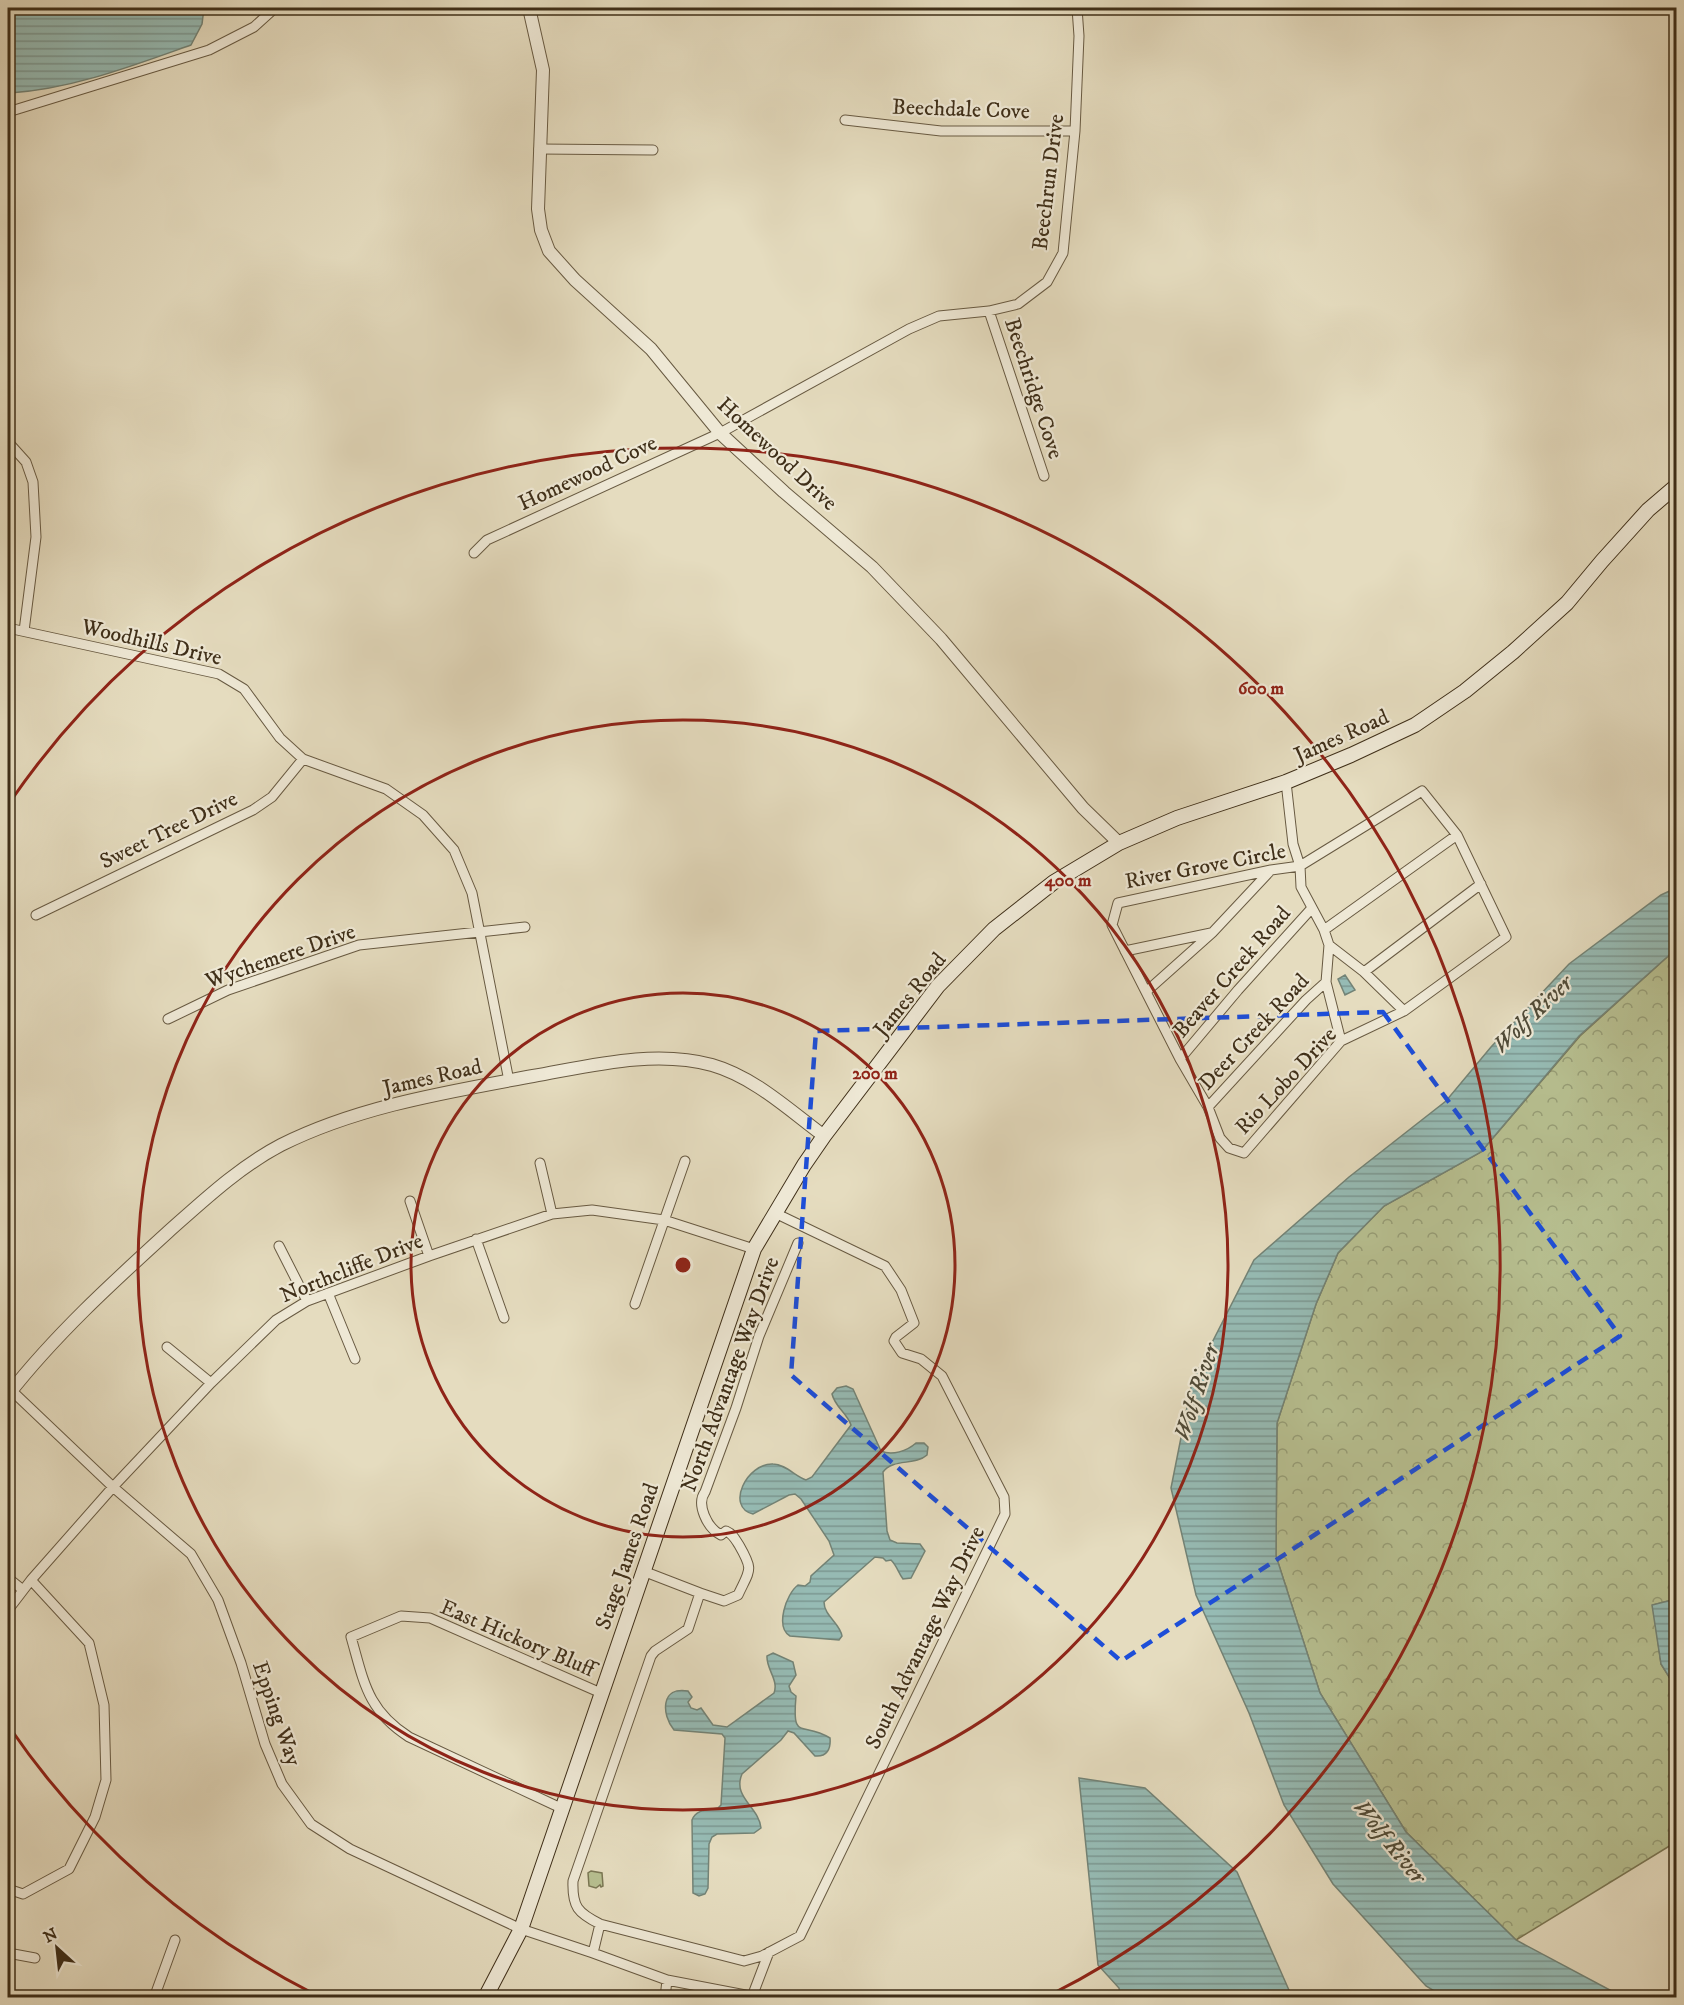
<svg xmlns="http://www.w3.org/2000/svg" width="1684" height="2005" font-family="'IM FELL DW Pica',serif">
	<defs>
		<pattern id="forest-crowns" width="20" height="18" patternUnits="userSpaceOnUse" patternTransform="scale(1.5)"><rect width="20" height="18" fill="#b7bf90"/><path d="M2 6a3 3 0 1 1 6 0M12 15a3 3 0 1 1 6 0" fill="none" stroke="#969c75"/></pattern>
		<pattern id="water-rules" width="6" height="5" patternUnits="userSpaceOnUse" patternTransform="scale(1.5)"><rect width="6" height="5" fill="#96bbb4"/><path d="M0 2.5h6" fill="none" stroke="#7c9892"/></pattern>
	</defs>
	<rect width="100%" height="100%" fill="#e5dcbf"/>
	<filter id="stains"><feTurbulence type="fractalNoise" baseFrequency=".00333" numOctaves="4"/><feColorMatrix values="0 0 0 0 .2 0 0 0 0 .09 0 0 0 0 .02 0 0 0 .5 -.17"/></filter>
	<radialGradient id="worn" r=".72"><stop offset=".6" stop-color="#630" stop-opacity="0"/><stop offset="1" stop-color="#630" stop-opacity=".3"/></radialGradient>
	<!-- forest -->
	<path fill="url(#forest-crowns)" stroke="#7b7754" stroke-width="1.5" d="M1676 949V1599L1653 1605 1661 1664 1676 1688V1842L1516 1940 1406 1832 1320 1693 1276 1556 1277 1423 1316 1304 1338 1253 1384 1206 1481 1152 1580 1036Z"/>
	<!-- green -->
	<path fill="#b7bf90" stroke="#7b7754" stroke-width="1.5" d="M591 1871 602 1873 603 1886 601 1887 600 1885 596 1888 589 1886 588 1873Z"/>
	<!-- water -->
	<path fill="url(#water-rules)" stroke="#738376" stroke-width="1.5" d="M8 8H204L202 24 191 45C132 66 72 89 10 93L8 91Z
		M1676 888V949L1579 1036 1481 1152 1384 1206 1338 1253 1316 1304 1277 1423 1276 1556 1320 1693 1406 1832 1516 1940 1623 1997H1444L1426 1986 1333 1884 1284 1805 1249 1713 1196 1595 1171 1488 1192 1382 1254 1260 1349 1177 1446 1101 1491 1047 1569 964 1661 895Z
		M1345 975 1355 990 1345 995 1338 979Z
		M846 1386 853 1389 881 1451C892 1456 907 1451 916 1443H924L928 1447 927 1455C915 1466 893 1458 883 1472L887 1531 890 1540 897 1543 920 1544 925 1551 911 1578 903 1579C898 1572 897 1566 891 1560L886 1561 883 1558 875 1557 824 1602C824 1616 840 1623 842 1636L839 1640 790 1636C775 1627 786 1594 798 1585L805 1586 810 1582 811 1576 834 1555 829 1541 801 1499 795 1494 789 1495 753 1514C725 1507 747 1463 773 1464 785 1464 795 1476 806 1480L812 1477 851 1425C847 1413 835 1407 832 1394L837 1388Z
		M1676 1599V1688L1661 1664 1652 1605Z
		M773 1653 793 1662 796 1675 789 1686 791 1692 796 1696C792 1742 801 1721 830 1738 831 1749 827 1757 815 1756L794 1733 788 1731 781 1740 742 1774C732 1797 759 1807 761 1828L754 1833 717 1834 712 1837 709 1844 708 1888 705 1894 699 1896 693 1893 692 1820C696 1809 708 1810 718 1808L721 1805 725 1738 722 1734 674 1730C661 1714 661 1686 688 1691L692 1697 688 1702 691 1708 697 1710 701 1708 713 1725 727 1727 774 1693C779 1680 766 1669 767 1656Z
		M1079 1778 1145 1788 1237 1872 1292 1997H1121L1119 1988 1098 1965Z"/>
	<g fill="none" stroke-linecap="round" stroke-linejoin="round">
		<defs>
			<path id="minor" d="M8 112 209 50 254 27 275 8
				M845 120 941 131H1075
				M539 149 653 150
				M989 311 1044 476
				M8 442 26 462 33 482 36 537 24 631
				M474 553 487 540 720 433 909 329 939 316 989 311 1018 304 1047 282 1063 253 1075 131 1079 36 1077 8
				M8 628 219 674 244 689 280 738 303 759 386 789 423 815 454 850 472 893 509 1081
				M1286 782 1293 844 1300 866 1301 887 1324 930 1329 945 1364 972 1404 1011
				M1422 791 1457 835 1506 937 1404 1011 1341 1041 1244 1153 1229 1148 1220 1138 1208 1107 1180 1059 1112 925 1118 903 1271 870 1300 866Z
				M36 915 253 810 272 797 303 759
				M1324 930 1457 835
				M1329 945 1326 982 1341 1041
				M1125 951 1211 933
				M1364 972 1481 884
				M1147 991 1212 933 1271 870
				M168 1019 228 990 359 945 525 927
				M1180 1059 1238 990 1312 908
				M1208 1107 1306 1000 1326 982
				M540 1163 552 1214
				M410 1201 429 1256
				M775 1213 885 1266 901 1290 914 1323 896 1337 894 1341 902 1353 921 1359 942 1376 1004 1497 1005 1514 800 1936 762 1956 744 1961 600 1924C578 1913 572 1907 573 1881L651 1656 655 1651 688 1629 700 1593 724 1601 738 1595C750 1569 754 1571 739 1545 735 1539 733 1534 726 1531L721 1535C707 1528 696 1504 705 1492L736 1408 759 1336 798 1243
				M476 1239 504 1318
				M279 1246 307 1301
				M328 1293 355 1359
				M635 1304 685 1161
				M167 1347 211 1383
				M11 1390 113 1487 191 1554 218 1600 241 1663 265 1744 282 1784 311 1824 350 1849 521 1929 593 1953 667 1980 761 1998
				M643 1571 700 1593
				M8 1578 23 1590
				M8 1610 31 1580 113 1487 211 1383 276 1320 307 1301 429 1256 552 1214 592 1210 664 1220 754 1249
				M563 1809 409 1737C367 1710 364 1682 351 1637L401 1616 430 1618 601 1693
				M8 1889 23 1894 69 1869 95 1817 106 1780 104 1705 89 1643 31 1580
				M8 1953 35 1958
				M593 1953 600 1924
				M753 1994 769 1952
				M154 1998 175 1940
				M665 1998 667 1980"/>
			<path id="tertiary" d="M529 8 543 70 538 209 541 230 549 251 575 280 651 349 720 433 784 492 872 567 941 639 1083 808 1119 843
				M8 1395C55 1335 112 1283 168 1232 203 1201 239 1167 281 1145 359 1106 448 1092 533 1076 590 1066 654 1049 712 1065 754 1077 789 1110 824 1136"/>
			<path id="secondary" d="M485 1998 521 1929 754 1249 804 1165 824 1136 938 986 994 929 1054 882 1119 843 1177 818 1286 782 1351 755 1415 725 1465 691 1513 652 1567 603 1602 561 1648 510 1676 486"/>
		</defs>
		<!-- minor casing -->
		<use href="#minor" stroke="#685a42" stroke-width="11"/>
		<!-- tertiary casing -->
		<use href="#tertiary" stroke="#685a42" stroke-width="14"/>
		<!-- secondary casing -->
		<use href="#secondary" stroke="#3f2f19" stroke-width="16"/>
		<!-- minor -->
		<use href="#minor" stroke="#eee8d5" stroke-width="9"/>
		<!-- tertiary -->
		<use href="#tertiary" stroke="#eee8d5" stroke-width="12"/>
		<!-- secondary -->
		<use href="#secondary" stroke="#eee8d5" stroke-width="14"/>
	</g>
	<!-- marked area -->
	<path fill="none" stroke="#1d4ed8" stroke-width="4.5" stroke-dasharray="12 8" stroke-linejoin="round" d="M1383 1012 1620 1336 1121 1661 791 1375 816 1031Z"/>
	<!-- distance rings -->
	<g fill="none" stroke="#8f2418" stroke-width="3">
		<circle cx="683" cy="1265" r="272"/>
		<circle cx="683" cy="1265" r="545"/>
		<path d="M318 1996A817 817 0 0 1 10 1728M10 802A817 817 0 1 1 1048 1996"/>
	</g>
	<g text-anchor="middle" stroke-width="4.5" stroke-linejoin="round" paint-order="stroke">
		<!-- street labels -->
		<g font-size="22" fill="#3f2f19" stroke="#eee8d5">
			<text transform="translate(961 108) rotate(2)" y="8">Beechdale Cove</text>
			<text transform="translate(1047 182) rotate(-83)" y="8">Beechrun Drive</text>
			<text transform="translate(1035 388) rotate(72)" y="8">Beechridge Cove</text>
			<text transform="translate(778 453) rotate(43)" y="8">Homewood Drive</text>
			<text transform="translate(587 472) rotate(-25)" y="8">Homewood Cove</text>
			<text transform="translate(152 641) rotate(13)" y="8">Woodhills Drive</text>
			<text transform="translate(1341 735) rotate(-24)" y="8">James Road</text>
			<text transform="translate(168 829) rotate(-26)" y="8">Sweet Tree Drive</text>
			<text transform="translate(1205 865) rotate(-11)" y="8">River Grove Circle</text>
			<text transform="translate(280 955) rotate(-19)" y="8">Wychemere Drive</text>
			<text transform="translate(1231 971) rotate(-49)" y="8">Beaver Creek Road</text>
			<text transform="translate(909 994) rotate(-51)" y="8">James Road</text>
			<text transform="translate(1253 1031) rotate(-47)" y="8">Deer Creek Road</text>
			<text transform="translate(432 1076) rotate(-13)" y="8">James Road</text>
			<text transform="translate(1285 1080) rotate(-47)" y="8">Rio Lobo Drive</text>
			<text transform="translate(351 1267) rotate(-22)" y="8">Northcliffe Drive</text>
			<text transform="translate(729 1374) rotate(-70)" y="8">North Advantage Way Drive</text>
			<text transform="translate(626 1556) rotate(-71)" y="8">Stage James Road</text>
			<text transform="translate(518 1637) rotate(23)" y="8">East Hickory Bluff</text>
			<text transform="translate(924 1637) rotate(-64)" y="8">South Advantage Way Drive</text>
			<text transform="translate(278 1713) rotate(71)" y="8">Epping Way</text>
		</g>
		<!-- water labels -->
		<g font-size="24" font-style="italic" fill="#504b38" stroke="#eee8d5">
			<text transform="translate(1532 1014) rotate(-44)" y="8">Wolf River</text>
			<text transform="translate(1196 1392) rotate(-72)" y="8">Wolf River</text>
			<text transform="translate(1390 1841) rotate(51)" y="8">Wolf River</text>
		</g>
	</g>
	<circle cx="683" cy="1265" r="9" fill="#8f2418" stroke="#eee8d5" stroke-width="3"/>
	<g font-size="18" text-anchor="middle" font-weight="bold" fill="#8f2418" stroke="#eee8d5" stroke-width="4.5" stroke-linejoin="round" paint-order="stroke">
		<text x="1261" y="694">600 m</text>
		<text x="1068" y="886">400 m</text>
		<text x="875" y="1079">200 m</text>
	</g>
	<!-- margin -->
	<rect width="1684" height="2005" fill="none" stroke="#e5dcbf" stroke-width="30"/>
	<rect x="9" y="9" width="1666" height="1987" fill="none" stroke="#3f2f19" stroke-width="3"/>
	<rect x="15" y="15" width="1654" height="1975" fill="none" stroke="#3f2f19" stroke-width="1.5"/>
	<!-- north arrow -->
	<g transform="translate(57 1948) rotate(333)" stroke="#eee8d5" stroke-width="4.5" paint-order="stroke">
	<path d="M0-4.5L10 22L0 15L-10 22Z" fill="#3f2f19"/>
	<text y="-9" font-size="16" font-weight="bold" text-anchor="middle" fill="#3f2f19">N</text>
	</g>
	<rect width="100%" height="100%" filter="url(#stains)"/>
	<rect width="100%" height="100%" fill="url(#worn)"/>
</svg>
